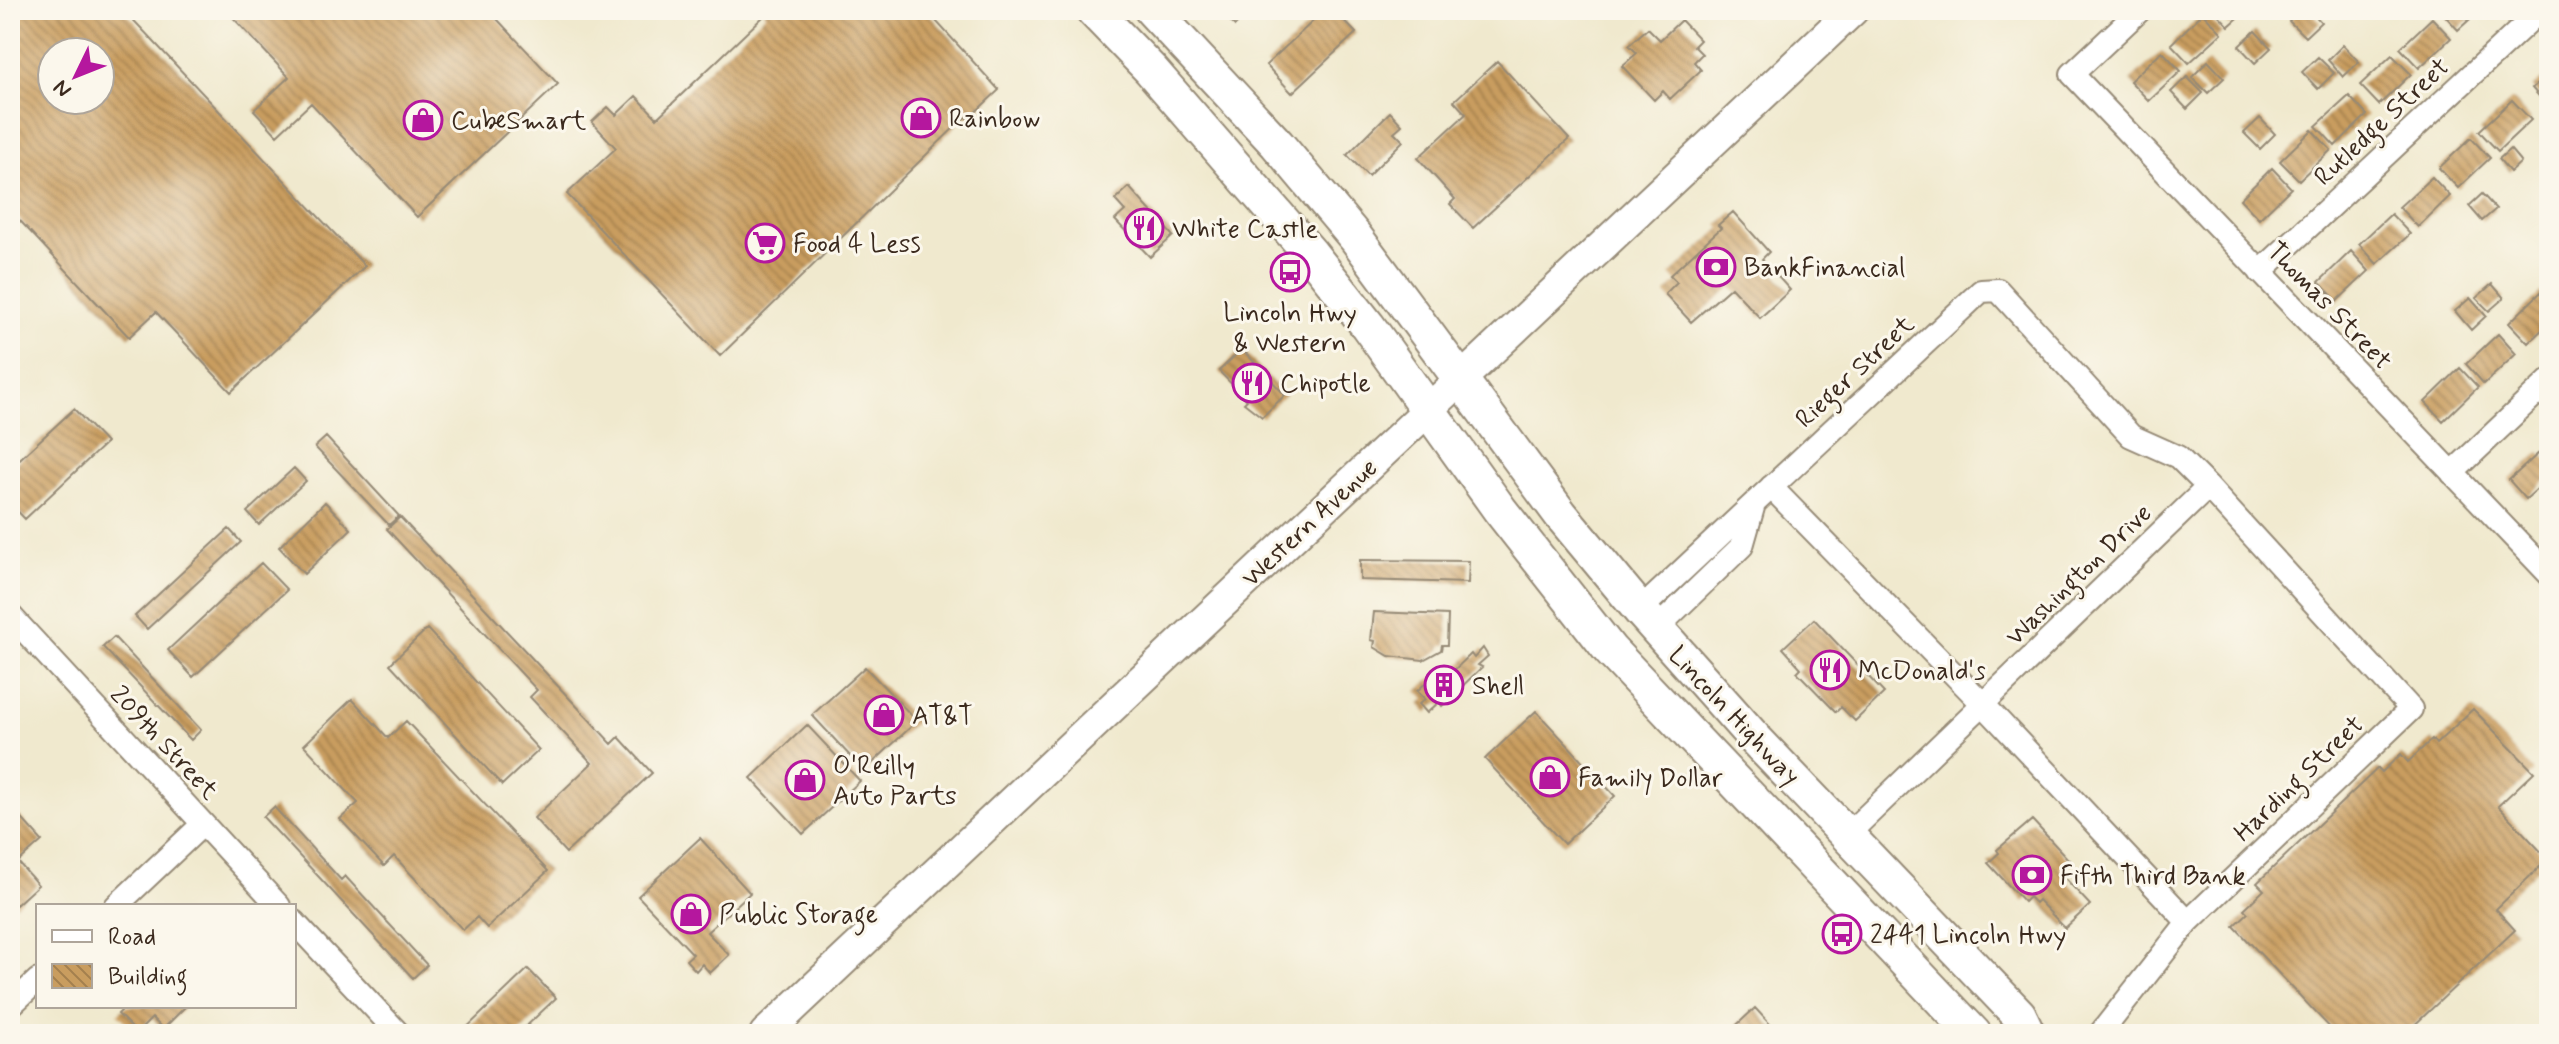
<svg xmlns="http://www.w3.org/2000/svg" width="2559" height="1044" font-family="Mynerve,sans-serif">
	<defs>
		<pattern id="building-back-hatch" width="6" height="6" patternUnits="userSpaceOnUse" patternTransform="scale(2)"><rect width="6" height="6" fill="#c99d5f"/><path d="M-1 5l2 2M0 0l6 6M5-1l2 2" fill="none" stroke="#a4804e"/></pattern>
	</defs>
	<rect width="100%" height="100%" fill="#fbf7ec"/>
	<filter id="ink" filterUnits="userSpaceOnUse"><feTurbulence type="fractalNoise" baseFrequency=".0125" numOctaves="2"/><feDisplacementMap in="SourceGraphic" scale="16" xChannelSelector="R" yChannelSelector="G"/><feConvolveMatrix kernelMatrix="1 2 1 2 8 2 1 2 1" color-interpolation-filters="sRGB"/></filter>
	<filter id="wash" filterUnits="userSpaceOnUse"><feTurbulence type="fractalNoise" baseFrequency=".006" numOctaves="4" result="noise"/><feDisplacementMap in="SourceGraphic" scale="32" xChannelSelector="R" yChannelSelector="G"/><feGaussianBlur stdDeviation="1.8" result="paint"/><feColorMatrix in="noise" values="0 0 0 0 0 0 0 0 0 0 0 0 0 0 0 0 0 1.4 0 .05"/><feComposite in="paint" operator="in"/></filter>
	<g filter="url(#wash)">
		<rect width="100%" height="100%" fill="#f0e9ce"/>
		<g id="blocks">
			<!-- building -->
			<path fill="url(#building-back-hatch)" fill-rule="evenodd" d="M24 10H124L365 266 231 392 156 312 129 337 10 210V24ZM52 52H100V100H52Z
				M226 10H500L501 15 497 19 558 84 417 217 311 103 277 135 254 110 289 77Z
				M763 10H926L999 90 968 119 966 116 720 356 567 194 616 148 592 122 608 107 616 115 636 96 657 118 765 15Z
				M1219 10H1251L1235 26Z
				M1325 10H1334L1356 33 1292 93 1266 65Z
				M2214 10H2247L2229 26Z
				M2300 10H2310L2321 22 2305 37 2289 21Z
				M2440 10H2480L2458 30Z
				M2203 13 2222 33 2189 63 2171 44Z
				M2432 18 2451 38 2419 68 2400 48Z
				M1681 20 1700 40 1694 46 1702 54 1694 62 1701 70 1670 99 1663 91 1654 100 1622 66 1637 53 1629 45 1648 28 1660 40Z
				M2255 31 2271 48 2255 63 2239 46Z
				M2343 45 2359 62 2343 77 2328 60Z
				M2162 51 2181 71 2149 101 2130 81Z
				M2392 55 2411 74 2379 105 2360 85Z
				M2318 57 2334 73 2318 89 2302 72Z
				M1497 61 1569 139 1473 228 1450 204 1455 199 1418 158 1466 114 1454 101Z
				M2208 61 2224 78 2208 93 2192 77Z
				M2549 74V98L2544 102 2532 88Z
				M2187 77 2203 93 2187 109 2171 92Z
				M2349 96 2367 115 2335 146 2316 126Z
				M2512 100 2531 120 2498 151 2479 131Z
				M1390 112 1402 125 1394 132 1403 141 1368 176 1347 155Z
				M2260 118 2275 134 2260 149 2244 133Z
				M2312 130 2331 150 2299 180 2280 161Z
				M2471 138 2490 158 2458 188 2439 168Z
				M2510 149 2521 162 2510 172 2499 159Z
				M2272 168 2291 188 2259 219 2240 199Z
				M2432 177 2450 196 2418 227 2399 207Z
				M1129 187 1173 236 1150 257 1115 220 1125 211 1115 200Z
				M2482 194 2496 209 2482 221 2469 206Z
				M1733 212 1769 252 1762 259 1790 290 1760 318 1731 287 1691 322 1665 294 1677 282 1670 275 1721 228 1718 225Z
				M2391 214 2410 234 2377 264 2359 244Z
				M2351 251 2369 271 2337 301 2319 282Z
				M2492 284 2504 298 2489 311 2476 298Z
				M2541 292 2549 301V323L2528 343 2509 323Z
				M2470 298 2486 316 2471 330 2455 311Z
				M2498 334 2516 354 2484 384 2466 364Z
				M1242 349 1285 395 1262 417 1244 403 1247 400 1219 371Z
				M2460 368 2478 387 2443 421 2425 402Z
				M74 409 106 443 25 519 10 503V468Z
				M326 437 399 516 389 525 315 447Z
				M2540 452 2549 461V478L2526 499 2509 480Z
				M294 468 306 481 259 525 247 512Z
				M325 502 351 529 304 574 279 547Z
				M400 517 612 744 619 737 652 773 566 853 534 818 592 763 530 697 537 690 387 529Z
				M229 529 241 542 147 629 135 616Z
				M1360 560 1469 561 1468 583 1360 580Z
				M261 563 287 590 193 677 168 650Z
				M1374 612 1448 615 1447 645H1442L1441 650 1423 660 1389 656 1374 647 1375 641 1371 640Z
				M1814 619 1884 693 1855 721 1841 707 1836 712 1797 672 1801 668 1783 648Z
				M427 629 539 750 502 785 390 664Z
				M114 637 201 730 191 740 103 647Z
				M1483 648 1488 656 1478 665 1482 667 1442 706 1439 702 1427 713 1419 704 1425 699 1417 691 1430 679 1444 673 1448 676 1471 654 1474 658Z
				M865 667 917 721 864 771 812 715Z
				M352 699 388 738 406 721 548 871 487 928 477 917 463 930 394 856 384 866 340 819 358 803 304 745Z
				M2473 709 2534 772 2498 806 2548 859 2496 909 2515 930 2405 1034H2336L2234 926 2248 913 2244 909 2264 890 2257 883 2378 768 2382 772 2401 754 2408 762 2432 739 2436 744Z
				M1536 711 1615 796 1564 844 1485 759Z
				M807 725 860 781 803 834 751 778Z
				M274 807 341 880 345 876 427 965 413 978 263 817Z
				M16 812 42 841 18 862 38 885 16 905 10 898V817Z
				M2032 820 2069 860 2060 868 2065 874 2063 876 2090 905 2065 928 2038 900 2035 903 2029 897 2024 902 1988 863 1999 853 1997 850Z
				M700 838 750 893 707 932 729 955 710 973 702 964 696 971 686 960 693 954 638 896Z
				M528 969 556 998 518 1034H460Z
				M126 1006H186L163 1029 152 1018 137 1033 118 1014Z
				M1755 1008 1779 1034H1727Z"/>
		</g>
	</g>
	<g filter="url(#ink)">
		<use href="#blocks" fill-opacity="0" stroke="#968a76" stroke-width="2"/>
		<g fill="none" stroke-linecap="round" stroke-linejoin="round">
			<defs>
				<path id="street" d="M2140 10 2072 74 2549 574
					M2260 272 2541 10
					M2452 473 2549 381
					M1771 487 1983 704 2188 922
					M1640 610 1981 291 1998 290 2131 436 2178 457 2208 487 2411 709 2188 922 2100 1034
					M10 615 279 906
					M1656 629 1742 546 1754 504
					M1848 834 2208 487
					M116 906 203 824
					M294 922 399 1034
					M10 1006 38 980"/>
				<path id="secondary" d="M765 1034 1853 10"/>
				<path id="primary" d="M1093 10 1151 70 1311 254 1368 326 1500 510 1610 650 1974 1034
					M1152 10 1277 144 1356 238 1561 515 1640 610 1756 740 2019 1015 2028 1034"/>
			</defs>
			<!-- street casing -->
			<use href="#street" stroke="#968a76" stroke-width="26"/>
			<!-- secondary casing -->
			<use href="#secondary" stroke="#968a76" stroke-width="34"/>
			<!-- primary casing -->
			<use href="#primary" stroke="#968a76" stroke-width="38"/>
			<!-- street -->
			<use href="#street" stroke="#fff" stroke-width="22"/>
			<!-- secondary -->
			<use href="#secondary" stroke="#fff" stroke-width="30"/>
			<!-- primary -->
			<use href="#primary" stroke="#fff" stroke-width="34"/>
		</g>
	</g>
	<!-- icons -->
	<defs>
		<symbol id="shop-ring" viewBox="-11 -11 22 22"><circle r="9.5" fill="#fbf7ec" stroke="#b5179e" stroke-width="1.5"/><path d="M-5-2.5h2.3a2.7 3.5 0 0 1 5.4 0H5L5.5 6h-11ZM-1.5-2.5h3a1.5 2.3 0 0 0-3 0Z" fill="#b5179e"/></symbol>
		<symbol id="restaurant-ring" viewBox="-11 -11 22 22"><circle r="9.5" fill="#fbf7ec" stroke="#b5179e" stroke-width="1.5"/><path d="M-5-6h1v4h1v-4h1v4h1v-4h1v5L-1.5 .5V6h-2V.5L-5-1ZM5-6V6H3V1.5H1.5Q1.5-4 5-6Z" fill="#b5179e"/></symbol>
		<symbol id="supermarket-ring" viewBox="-11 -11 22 22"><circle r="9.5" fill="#fbf7ec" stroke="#b5179e" stroke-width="1.5"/><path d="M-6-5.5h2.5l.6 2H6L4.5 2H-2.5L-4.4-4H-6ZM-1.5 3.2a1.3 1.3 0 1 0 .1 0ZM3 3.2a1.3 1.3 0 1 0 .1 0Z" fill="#b5179e"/></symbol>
		<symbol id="bank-ring" viewBox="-11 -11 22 22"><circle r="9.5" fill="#fbf7ec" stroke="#b5179e" stroke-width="1.5"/><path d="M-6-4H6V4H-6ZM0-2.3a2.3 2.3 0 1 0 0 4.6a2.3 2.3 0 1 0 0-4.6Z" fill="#b5179e"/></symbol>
		<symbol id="bus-ring" viewBox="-11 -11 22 22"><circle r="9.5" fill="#fbf7ec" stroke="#b5179e" stroke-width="1.5"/><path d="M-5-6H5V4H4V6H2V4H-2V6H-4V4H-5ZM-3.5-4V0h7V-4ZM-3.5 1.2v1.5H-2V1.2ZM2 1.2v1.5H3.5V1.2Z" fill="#b5179e"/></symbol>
		<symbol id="building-ring" viewBox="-11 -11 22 22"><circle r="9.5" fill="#fbf7ec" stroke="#b5179e" stroke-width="1.5"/><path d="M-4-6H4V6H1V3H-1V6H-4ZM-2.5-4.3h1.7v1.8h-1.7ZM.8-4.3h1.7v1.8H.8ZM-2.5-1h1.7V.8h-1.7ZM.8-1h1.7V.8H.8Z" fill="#b5179e"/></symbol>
	</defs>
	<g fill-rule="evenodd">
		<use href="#shop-ring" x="899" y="96" width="44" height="44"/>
		<use href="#shop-ring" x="401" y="98" width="44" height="44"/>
		<use href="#restaurant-ring" x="1122" y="206" width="44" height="44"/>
		<use href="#supermarket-ring" x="743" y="221" width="44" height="44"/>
		<use href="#bank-ring" x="1694" y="245" width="44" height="44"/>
		<use href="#bus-ring" x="1268" y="250" width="44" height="44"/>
		<use href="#restaurant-ring" x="1230" y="361" width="44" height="44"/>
		<use href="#restaurant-ring" x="1808" y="648" width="44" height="44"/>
		<use href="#building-ring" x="1422" y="663" width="44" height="44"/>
		<use href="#shop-ring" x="862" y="693" width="44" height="44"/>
		<use href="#shop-ring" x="1528" y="755" width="44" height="44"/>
		<use href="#shop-ring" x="783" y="758" width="44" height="44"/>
		<use href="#bank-ring" x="2010" y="853" width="44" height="44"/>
		<use href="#shop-ring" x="669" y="892" width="44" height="44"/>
		<use href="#bus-ring" x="1820" y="912" width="44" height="44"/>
	</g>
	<g text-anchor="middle" stroke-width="6" stroke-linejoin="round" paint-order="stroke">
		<!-- poi labels -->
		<g font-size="26" fill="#3b2a1e" stroke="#fbf7ec" text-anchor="start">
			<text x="949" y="127">Rainbow</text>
			<text x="451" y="129">CubeSmart</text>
			<text x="1172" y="237">White Castle</text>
			<text x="793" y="252">Food 4 Less</text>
			<text x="1744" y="276">BankFinancial</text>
			<text x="1290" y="321" text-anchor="middle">Lincoln Hwy<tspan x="1290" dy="30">&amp; Western</tspan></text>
			<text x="1280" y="392">Chipotle</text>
			<text x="1858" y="679">McDonald's</text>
			<text x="1472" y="694">Shell</text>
			<text x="912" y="724">AT&amp;T</text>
			<text x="833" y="774">O'Reilly<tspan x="833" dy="30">Auto Parts</tspan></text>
			<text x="1578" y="786">Family Dollar</text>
			<text x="2060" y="884">Fifth Third Bank</text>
			<text x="719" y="923">Public Storage</text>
			<text x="1870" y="943">2441 Lincoln Hwy</text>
		</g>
		<!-- street labels -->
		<g font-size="26" fill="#3b2a1e" stroke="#fbf7ec">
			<text transform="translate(2381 121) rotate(-43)" y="9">Rutledge Street</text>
			<text transform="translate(2330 305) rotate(46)" y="9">Thomas Street</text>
			<text transform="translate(1854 371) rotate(-43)" y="9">Rieger Street</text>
			<text transform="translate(1309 522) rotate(-43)" y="9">Western Avenue</text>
			<text transform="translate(2078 574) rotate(-44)" y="9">Washington Drive</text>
			<text transform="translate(1735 715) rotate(47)" y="9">Lincoln Highway</text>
			<text transform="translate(165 742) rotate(47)" y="9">209th Street</text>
			<text transform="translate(2298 778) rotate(-44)" y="9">Harding Street</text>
		</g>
	</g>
	<!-- margin -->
	<rect width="2559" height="1044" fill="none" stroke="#fbf7ec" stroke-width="40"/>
	<!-- legend -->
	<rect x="36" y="904" width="260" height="104" fill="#fbf7ec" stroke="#aea59a" stroke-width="2"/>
	<rect x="52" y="930" width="40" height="12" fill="#ffffff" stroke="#aea59a" stroke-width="2"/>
	<text x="108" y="944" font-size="24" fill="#3b2a1e">Road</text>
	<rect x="52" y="964" width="40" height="24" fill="url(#building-back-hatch)" stroke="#aea59a" stroke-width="2"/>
	<text x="108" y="984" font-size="24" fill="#3b2a1e">Building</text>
	<!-- north arrow -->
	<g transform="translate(76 76) rotate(227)"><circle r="38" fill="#fbf7ec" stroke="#aea59a" stroke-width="2"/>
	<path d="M0-6L14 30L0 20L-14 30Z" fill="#b5179e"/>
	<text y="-12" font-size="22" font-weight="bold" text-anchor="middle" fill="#3b2a1e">N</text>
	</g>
</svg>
